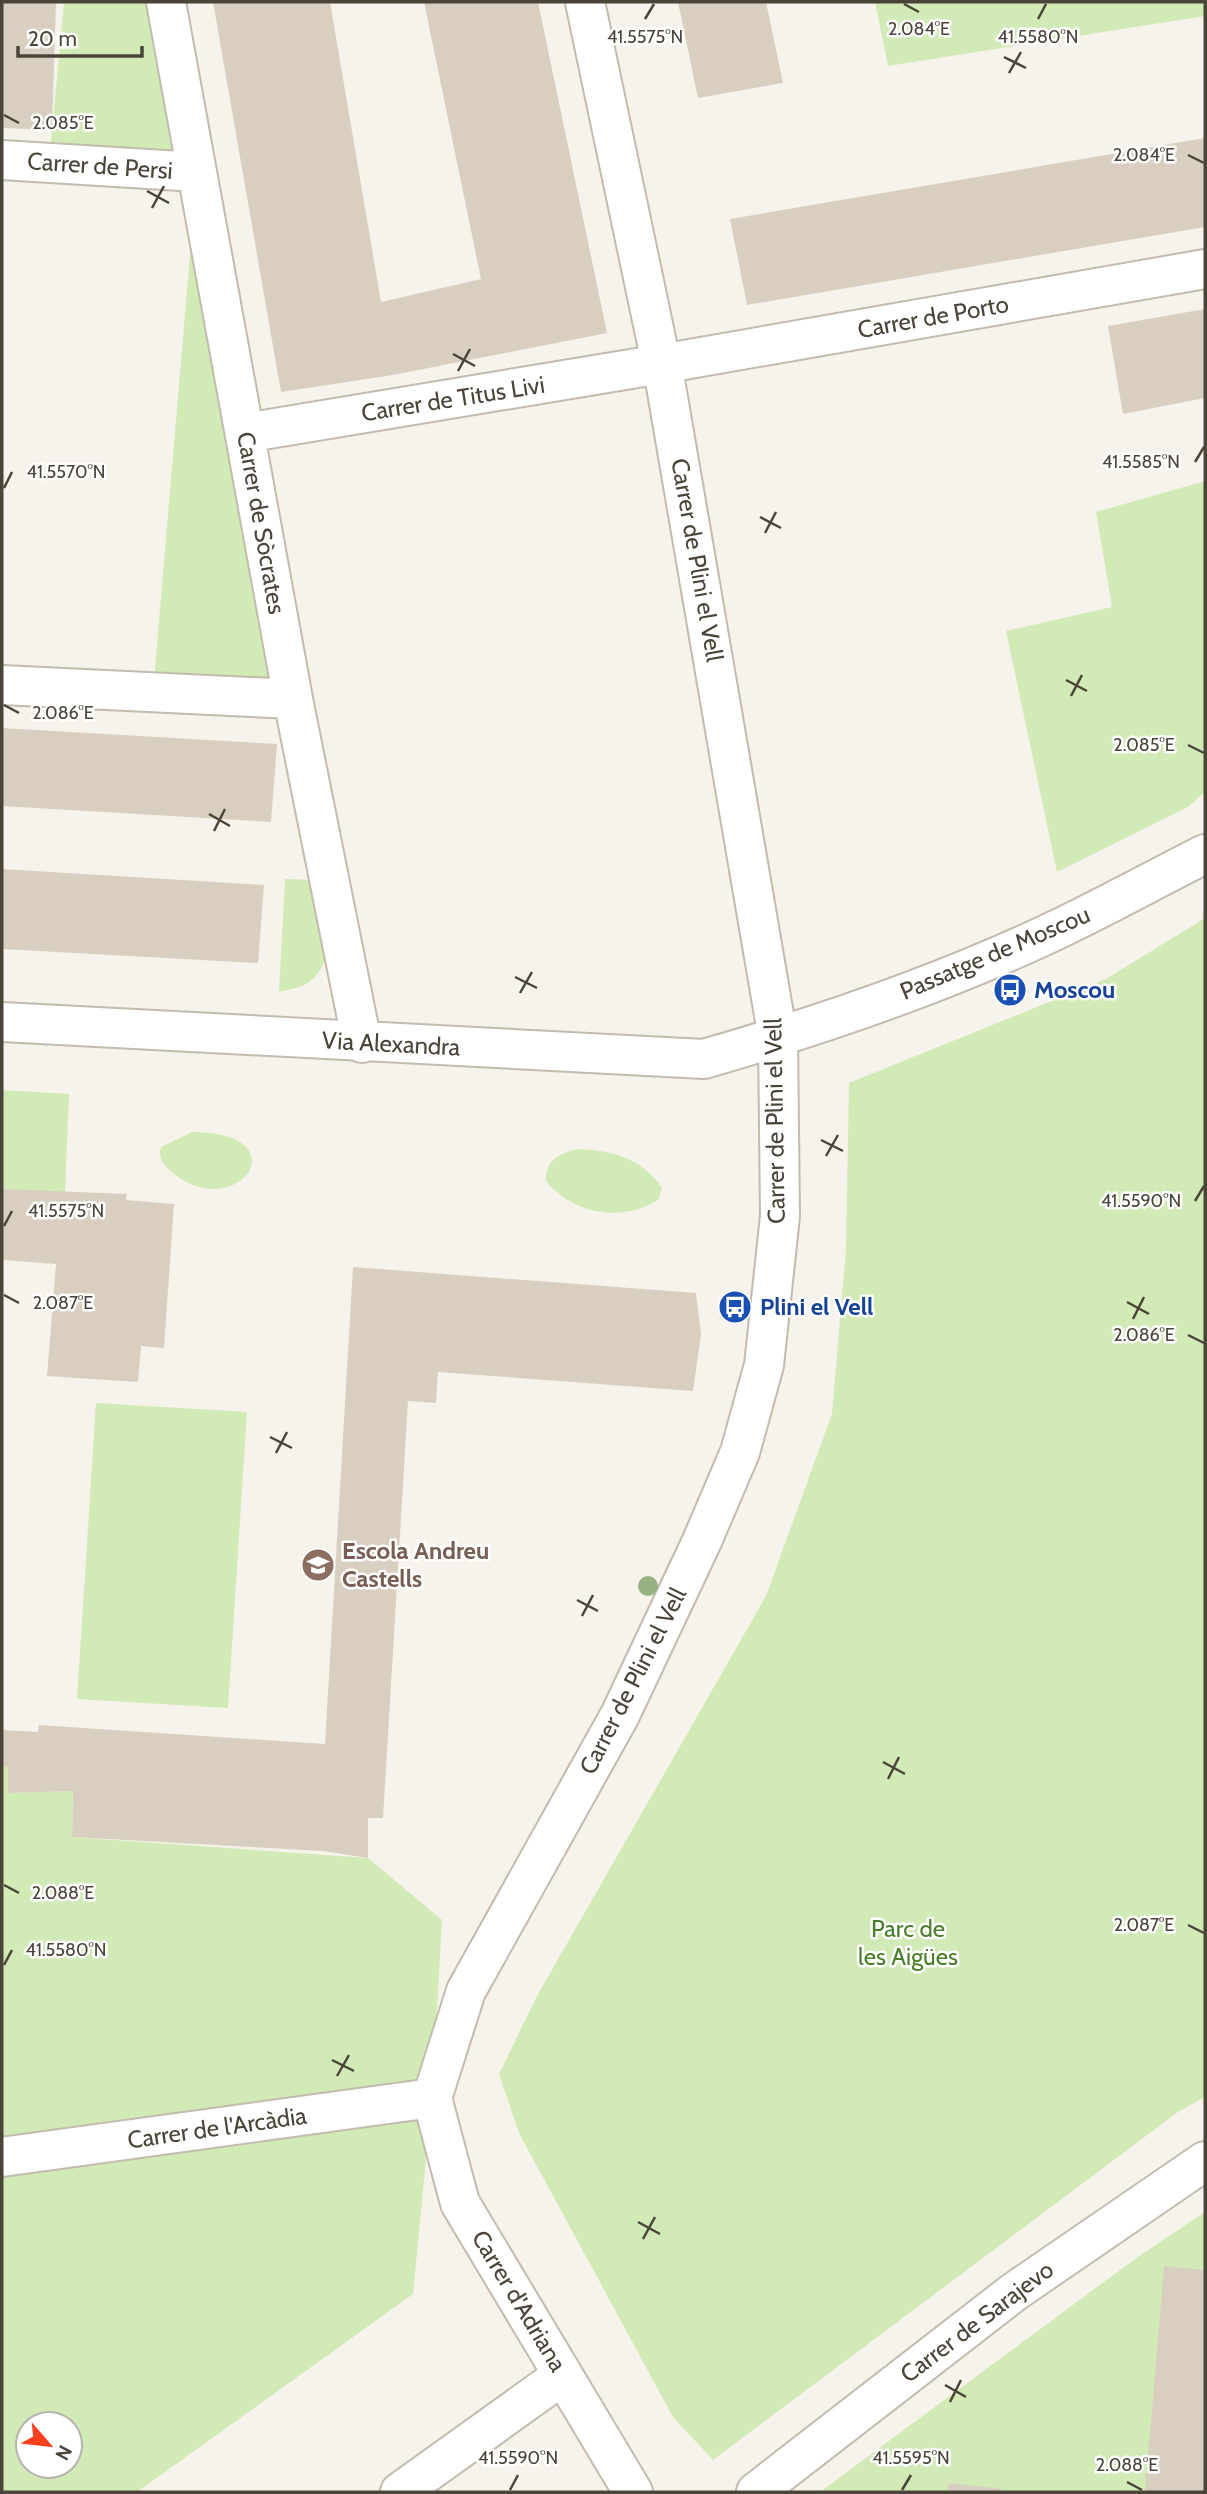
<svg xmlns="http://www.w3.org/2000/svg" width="1207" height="2494" font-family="Cabin,sans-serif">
	<rect width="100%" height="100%" fill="#f6f3ec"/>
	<!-- green -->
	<path fill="#d2eab5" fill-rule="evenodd" d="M64 2H166L293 699 153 692 197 172 49 163Z
		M875 2H1205V16L888 66Z
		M1205 481V792L1188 807 1057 872 1006 631 1112 607 1096 512Z
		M285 879 319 880C328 911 339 964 306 984 298 988 287 990 279 992Z
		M1205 918V2097L1178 2112 713 2460 673 2417 519 2133 499 2074 537 1996 766 1596 832 1414 846 1249 849 1083 1106 979Z
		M2 1090 69 1094 65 1193 2 1189Z
		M192 1132C302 1132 239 1224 174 1174 165 1167 157 1158 161 1147Z
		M577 1149C610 1150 643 1158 662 1188L658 1200C621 1223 573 1214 546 1181 545 1160 559 1154 577 1149Z
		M96 1403 247 1412 228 1708 77 1699Z
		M2 1766 8 1767 9 1793 73 1791 72 1837 368 1858 442 1920 432 2098 413 2294 137 2492H2ZM28 2424H70V2466H28Z
		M1205 2212V2492H820L1135 2259Z"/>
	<!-- building -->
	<path fill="#d8cfc1" d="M2 2H56L52 130 2 128Z
		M213 2H330L381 302 481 279 424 2H538L607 333 393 375 281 392Z
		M678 2H766L783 83 698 98Z
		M1205 138V227L747 305 730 219Z
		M1205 309V398L1123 414 1108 326Z
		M2 728 277 744 271 822 2 806Z
		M2 869 264 885 258 963 2 949Z
		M2 1189 127 1194 126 1200 174 1204 164 1348 141 1346 138 1382 47 1376 56 1264 2 1260Z
		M353 1267 696 1293 701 1334 693 1391 438 1372 436 1403 408 1401 383 1818H368V1858L323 1851 72 1837 73 1791 8 1793V1767L2 1766V1730L38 1732 39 1725 325 1744Z
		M1164 2266 1205 2270V2492H1145Z
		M948 2483 1002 2489 1001 2492H947Z"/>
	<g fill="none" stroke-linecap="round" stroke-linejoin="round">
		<defs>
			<path id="minor" d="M166 2 293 699 362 1043
				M2 160 197 172
				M245 433 661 364 1205 269
				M2 685 293 699
				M2 1022 704 1059C822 1025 942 984 1054 931 1105 907 1155 879 1205 854
				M432 2098 466 1991 620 1715 702 1541 740 1452 764 1365 780 1216 778 1038 666 386 585 2
				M432 2098 460 2203 633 2492
				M2 2157 432 2098
				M400 2492 563 2375
				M756 2492 1014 2292 1205 2161"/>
		</defs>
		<!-- minor casing -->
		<use href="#minor" stroke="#c2bbae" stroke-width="42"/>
		<!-- minor -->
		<use href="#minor" stroke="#fff" stroke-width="38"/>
	</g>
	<!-- trees -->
	<circle fill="#97b381" cx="648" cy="1586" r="10"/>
	<!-- ticks -->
	<path fill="none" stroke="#4b4439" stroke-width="2.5" d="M904 4 919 12M645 19 654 4M1038 19 1046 4M1004 57 1026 68M1009 73 1021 52M4 115 19 123M1188 155 1204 163M147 191 169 203M152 208 164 186M453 354 475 366M458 371 470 349M1195 462 1204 447M4 488 12 472M760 517 781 528M765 533 776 512M1066 680 1087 691M1071 696 1082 675M4 705 19 713M1188 745 1204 753M209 814 230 826M214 831 225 809M515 977 537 988M520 993 532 972M821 1140 843 1151M826 1156 838 1135M1195 1201 1204 1186M4 1226 12 1211M4 1295 19 1303M1127 1302 1149 1314M1133 1319 1144 1297M1188 1335 1204 1343M270 1437 292 1448M276 1453 287 1432M577 1600 598 1611M582 1616 593 1595M883 1762 905 1774M888 1779 899 1757M4 1885 19 1893M1188 1925 1204 1933M4 1965 12 1950M332 2060 354 2071M337 2076 349 2055M638 2222 660 2234M643 2239 655 2217M945 2385 966 2397M950 2402 961 2380M1127 2482 1142 2490M510 2490 518 2475M902 2490 911 2475"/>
	<!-- icons -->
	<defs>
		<symbol id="bus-disc" viewBox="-11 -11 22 22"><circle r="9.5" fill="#1a4fb4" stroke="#fff"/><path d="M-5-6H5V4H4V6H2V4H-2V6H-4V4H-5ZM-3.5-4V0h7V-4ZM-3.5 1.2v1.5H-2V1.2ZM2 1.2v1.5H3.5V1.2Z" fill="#fff"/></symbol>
		<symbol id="school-disc" viewBox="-11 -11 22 22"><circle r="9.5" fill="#8d6e63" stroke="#fff"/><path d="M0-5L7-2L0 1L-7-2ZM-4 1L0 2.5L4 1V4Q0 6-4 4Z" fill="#fff"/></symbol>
	</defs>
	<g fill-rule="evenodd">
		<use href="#bus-disc" x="991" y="971" width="38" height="38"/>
		<use href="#bus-disc" x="716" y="1288" width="38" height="38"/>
		<use href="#school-disc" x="299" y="1546" width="38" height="38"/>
	</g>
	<g text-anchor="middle" stroke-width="5" stroke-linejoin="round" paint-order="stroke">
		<!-- street labels -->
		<g font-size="24" fill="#4b4439" stroke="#fff">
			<text transform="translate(100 166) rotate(4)" y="8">Carrer de Persi</text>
			<text transform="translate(933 317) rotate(-10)" y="8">Carrer de Porto</text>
			<text transform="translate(453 399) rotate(-9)" y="8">Carrer de Titus Livi</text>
			<text transform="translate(261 523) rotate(80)" y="8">Carrer de Sòcrates</text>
			<text transform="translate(697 560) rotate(80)" y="8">Carrer de Plini el Vell</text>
			<text transform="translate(995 953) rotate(-23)" y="8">Passatge de Moscou</text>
			<text transform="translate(391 1044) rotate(3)" y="8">Via Alexandra</text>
			<text transform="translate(775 1121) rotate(-91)" y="8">Carrer de Plini el Vell</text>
			<text transform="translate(633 1681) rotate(-63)" y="8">Carrer de Plini el Vell</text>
			<text transform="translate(217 2128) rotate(-8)" y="8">Carrer de l'Arcàdia</text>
			<text transform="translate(519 2301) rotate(59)" y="8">Carrer d'Adriana</text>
			<text transform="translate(977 2322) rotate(-37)" y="8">Carrer de Sarajevo</text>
		</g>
		<!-- transit labels -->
		<g font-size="24" font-weight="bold" fill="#164399" stroke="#fff" text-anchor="start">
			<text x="1034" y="998">Moscou</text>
			<text x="760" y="1315">Plini el Vell</text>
		</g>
		<!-- education labels -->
		<g font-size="24" font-weight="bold" fill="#785e54" stroke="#fff" text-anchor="start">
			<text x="342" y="1559">Escola Andreu<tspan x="342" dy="28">Castells</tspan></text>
		</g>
		<!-- park labels -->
		<g font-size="24" fill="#4a7f2a" stroke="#fff">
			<text x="908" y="1937">Parc de<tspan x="908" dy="28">les Aigües</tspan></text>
		</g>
	</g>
	<g font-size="18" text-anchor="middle" fill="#4b4439" stroke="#fff" stroke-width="5" stroke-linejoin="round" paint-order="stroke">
		<text x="919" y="35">2.084°E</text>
		<text x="645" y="43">41.5575°N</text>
		<text x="1038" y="43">41.5580°N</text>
		<text x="63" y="129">2.085°E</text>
		<text x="1144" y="161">2.084°E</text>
		<text x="1141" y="468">41.5585°N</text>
		<text x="66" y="478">41.5570°N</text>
		<text x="63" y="719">2.086°E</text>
		<text x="1144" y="751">2.085°E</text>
		<text x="1141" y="1207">41.5590°N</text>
		<text x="66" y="1217">41.5575°N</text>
		<text x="63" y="1309">2.087°E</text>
		<text x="1144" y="1341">2.086°E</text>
		<text x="63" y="1899">2.088°E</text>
		<text x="1144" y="1931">2.087°E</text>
		<text x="66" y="1956">41.5580°N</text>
		<text x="518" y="2464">41.5590°N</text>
		<text x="911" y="2464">41.5595°N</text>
		<text x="1127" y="2471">2.088°E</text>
	</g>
	<!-- border -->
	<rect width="1207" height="2494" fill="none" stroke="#4b4439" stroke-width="7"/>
	<!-- north arrow -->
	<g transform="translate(49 2445) rotate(118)"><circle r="33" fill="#ffffff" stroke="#b7b4b0" stroke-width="2"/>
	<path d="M0-5L12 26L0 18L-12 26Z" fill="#fc3f1d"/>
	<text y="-10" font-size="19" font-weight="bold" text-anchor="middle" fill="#4b4439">N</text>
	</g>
	<!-- scale -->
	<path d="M18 46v10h124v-10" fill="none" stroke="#4b4439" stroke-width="3.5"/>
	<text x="28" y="46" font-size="21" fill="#4b4439" stroke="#ffffff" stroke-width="5" paint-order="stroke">20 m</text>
</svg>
